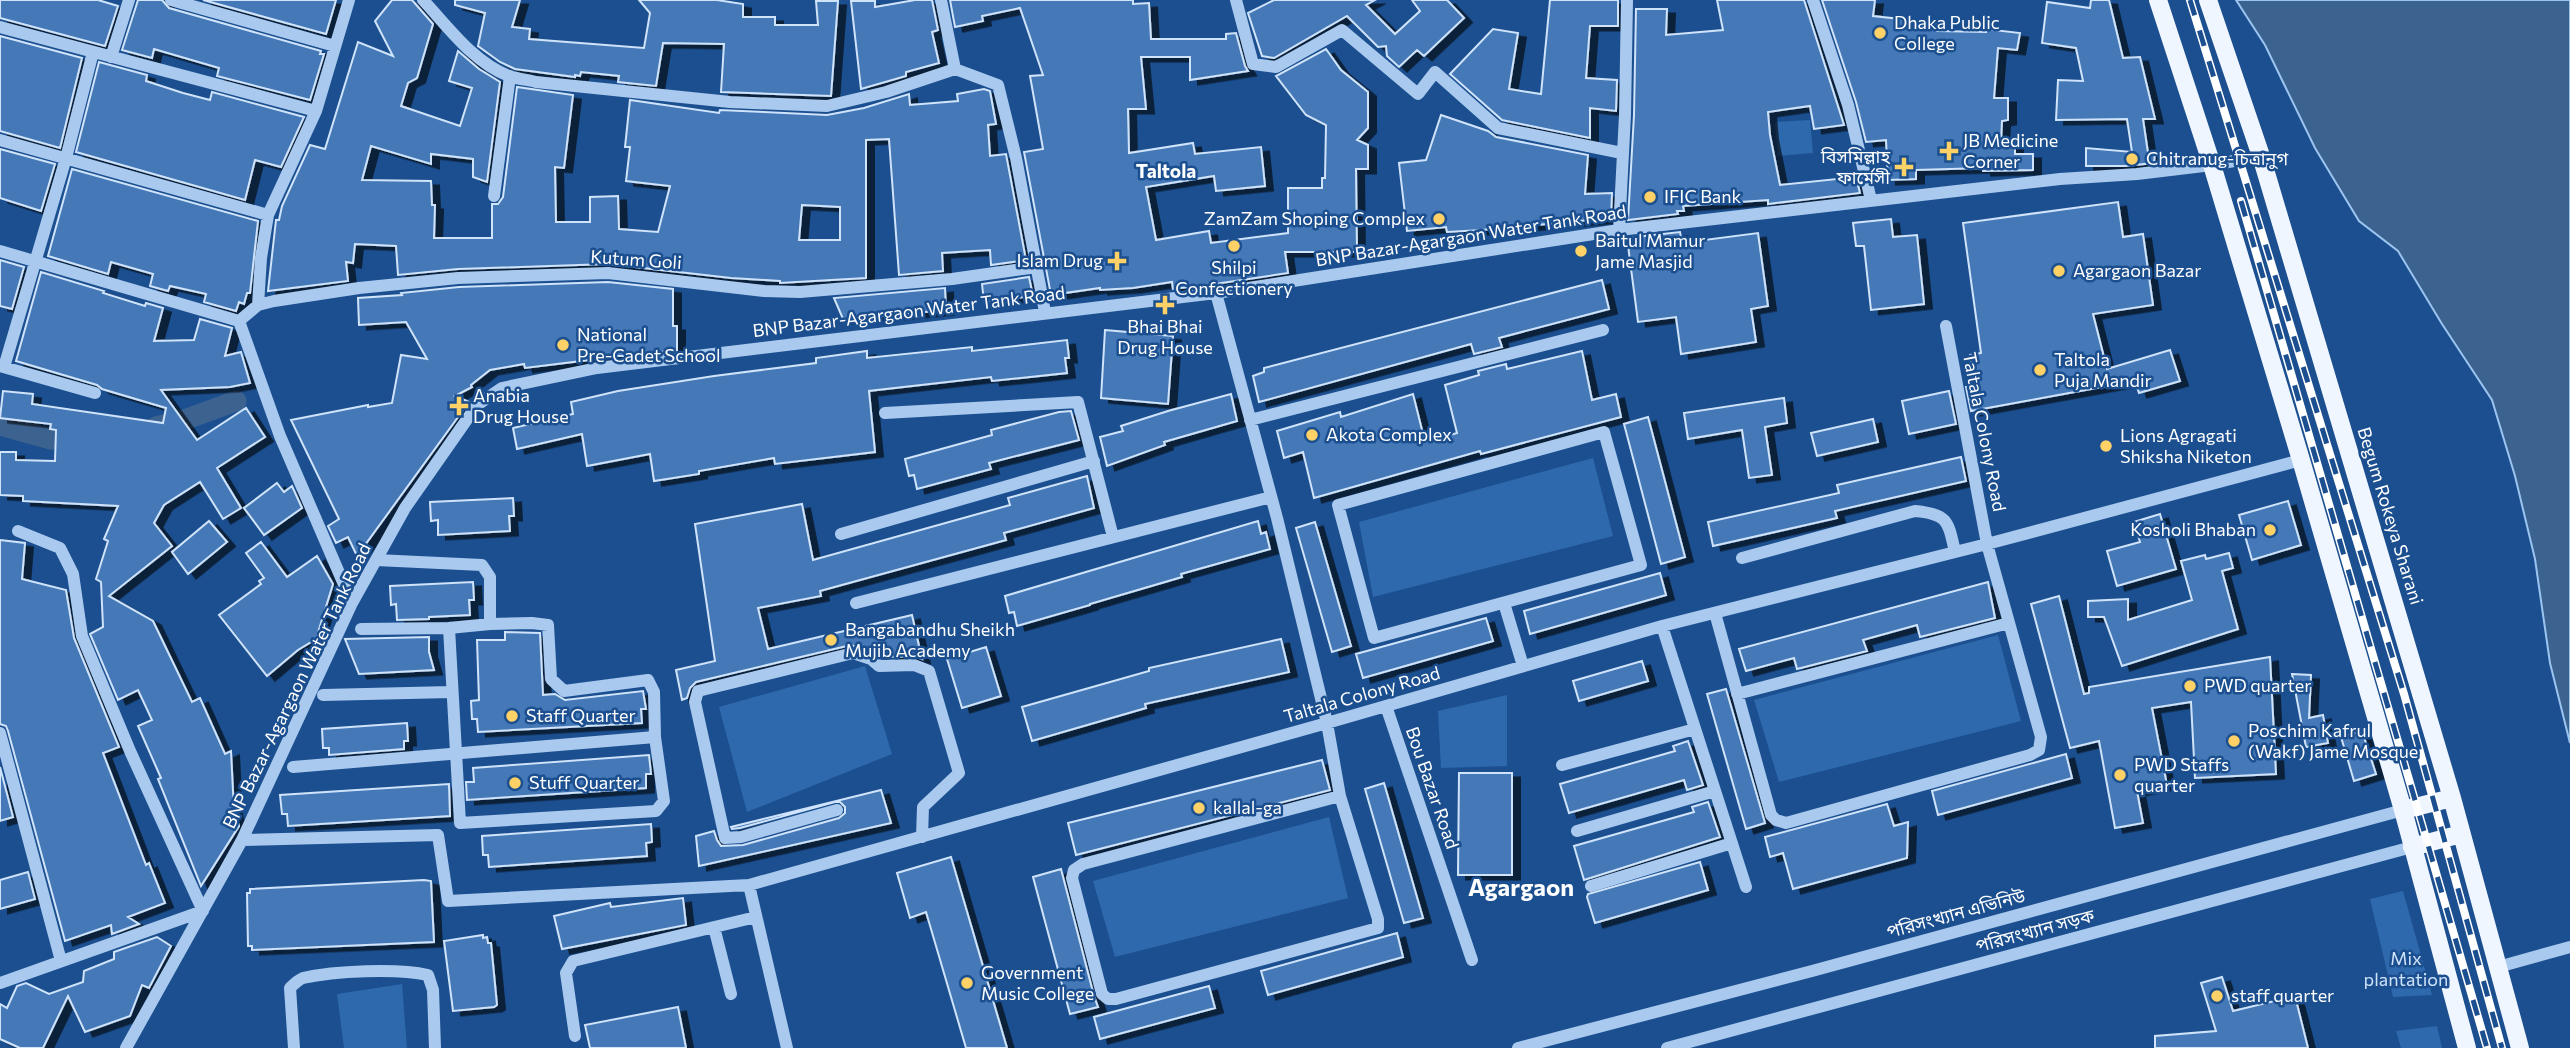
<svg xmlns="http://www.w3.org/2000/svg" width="2570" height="1048" font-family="Commissioner,'Noto Sans Bengali',sans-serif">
	<defs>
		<filter id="shadow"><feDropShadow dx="8" dy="4.5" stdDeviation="0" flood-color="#0009"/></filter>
	</defs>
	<rect width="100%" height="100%" fill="#1b4f8f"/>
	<!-- green -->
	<path fill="#2e69ad" d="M1810 120 1813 153 1778 156 1775 122Z
		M1593 458 1613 536 1373 597 1359 522Z
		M1998 635 2021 721 1779 782 1754 700Z
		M865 666 892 754 747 812 719 707Z
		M1507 695V766L1441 768 1438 711Z
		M1329 817 1348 898 1115 957 1093 881Z
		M2403 891 2432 995 2393 997 2370 899Z
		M402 984 407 1048H344L337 994Z
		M2437 1026 2442 1048H2401L2396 1031Z"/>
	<!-- water -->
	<path fill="#3c6290" stroke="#9cc4f0" stroke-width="2" d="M2236 0H2570V743L2550 663 2535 559 2515 476 2492 400 2442 324 2398 251 2359 221 2315 148 2265 45Z"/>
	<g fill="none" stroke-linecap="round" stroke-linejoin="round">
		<!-- canal -->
		<path stroke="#3c6290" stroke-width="21" d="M0 425 51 439H84
			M156 427 184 420 236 401"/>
	</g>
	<!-- building -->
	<path fill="#4478b7" stroke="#cfe3fa" stroke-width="2" fill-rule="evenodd" filter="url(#shadow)" d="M0 0H98L118 6 105 46 0 18Z
		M138 0H162L169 8 321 51 320 54H324L310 100 217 76 219 68 154 49 152 58 122 50Z
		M203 0H336L326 34Z
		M392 0H412L433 24 417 78 408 83 401 106 460 126 472 88 449 81 458 51 479 69 500 82 487 182 473 177V159L431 154V164L371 146 362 180 431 181 432 205H435L434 238H492V204H498L503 197 517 87 573 95 564 168 555 167 556 222H590V197L618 196 619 229 658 232 670 186 626 181 630 147H625L630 100 719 113 720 110 827 115 864 108 909 94 910 105 958 101 957 94 984 89 990 91 996 124 988 125 990 156 1006 154 1026 260 991 265 990 250 942 253 943 271 899 275 889 139 866 140V278L780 283V281L731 278 608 264 458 269 398 275 396 246 355 244 353 263 346 262 348 281 268 291 276 220H279L282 206 310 145 325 149 358 42 393 56 375 21ZM802 205 840 207V240H799Z
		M455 0H520L512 27 530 29 529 39 644 48 650 13 639 0H717L743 4V17H775V25H818L816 1H838L831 96 721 92 724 44 663 43 656 86 618 82 619 76 581 72 580 76 575 75V77L515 69 500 62 478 46 485 13 455 5Z
		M915 0H932L938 30 932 32 939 63 906 72V76L861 89 851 1H875V7Z
		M950 0H1133V4L1149 3 1151 39H1226V34L1236 33 1245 66 1248 71 1190 80V57H1141L1146 109H1128L1129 153 1193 143 1195 154 1261 147 1265 186 1216 191 1214 176 1146 187 1156 240 1209 231 1211 243 1288 233V188H1322V178H1325L1326 125 1306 115 1276 76 1326 49 1341 70 1368 92V128L1357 140 1368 145V169H1356L1357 252H1285L1288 273 1215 284 1173 289 1172 282 1133 288 1100 290V288L1051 295 1024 152 1043 149 1030 76 1043 75 1020 8 982 16 983 21 955 27Z
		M1274 0H1375L1366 5 1395 34 1420 11 1412 0H1447L1464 18 1424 56 1417 50 1399 67 1387 56 1386 46 1378 47 1347 16 1274 58 1262 56 1248 13Z
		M1550 0H1618V26H1590L1586 78 1617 80 1616 111 1590 108V138L1502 120 1450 74 1493 29 1518 33 1509 89 1541 94Z
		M1717 0H1804L1844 125 1814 129 1810 106 1768 112 1770 135 1780 185 1856 177 1860 193 1768 204V200L1683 206 1684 211H1677L1678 214 1628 220 1634 115 1636 9H1667L1666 35 1723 30Z
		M1822 0H1875L1873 16 1938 23 1937 31 1986 32V29L2020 33 2017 50 1998 48 1994 98H2008V120L2002 121 2001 142 2015 143V154H2033V170L1983 171V168L1916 170V179L1888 180 1886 140 1866 142 1856 102Z
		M2091 0H2109L2123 58 2140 57 2155 119H2143L2148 153H2155L2154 163 2125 166H2086V148L2132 152 2127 119 2056 120 2058 80 2083 81 2076 48 2042 43 2047 2 2090 8Z
		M0 36 82 58 60 148 0 131Z
		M99 62 147 75 146 81 183 93 210 100 212 92 304 117 281 167 255 160 245 200 76 152Z
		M1441 115 1488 131 1496 137 1588 155 1585 194 1612 193 1611 218 1482 230 1447 232 1446 227 1407 231 1399 163 1426 160Z
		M0 149 55 164 41 211 0 198Z
		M72 169 258 221 250 293H247L244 304 239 302 236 311 204 302 206 294 170 286 168 291 150 286 153 274 111 262 108 274 48 256Z
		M2118 202 2123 237 2143 234 2153 305 2093 314 2107 369 2170 350 2180 381 2139 393 2135 381 1971 411 1966 387 1976 385 1970 355 1981 353 1963 223Z
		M1891 219 1893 237 1917 235 1924 304 1871 310 1864 246H1856L1853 223Z
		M1680 232 1682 243 1758 233 1768 306 1751 309 1756 342 1681 354 1676 317 1638 322 1627 238Z
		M0 260 24 267 12 309 0 306Z
		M41 272 104 291 103 293 145 306 146 303 163 308 154 341 194 340 200 319 232 328 225 356 241 352 250 383 230 387 161 390 197 440 246 408 265 437 217 468 241 508 223 519 200 482 164 505 154 523 172 546 109 596 153 621 192 702 200 698 225 754 231 751 234 811 239 826 201 886 158 779 161 778 138 726 152 720 138 690 118 700 90 634 103 627 101 582 96 579 108 541 104 539 118 506 23 501V496L0 495V452H16V460L55 461 56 430 50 429 51 424 0 418 3 391 33 394 32 404 163 423 166 408 102 389 97 385 16 361Z
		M1029 277 1033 296 984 302 982 284Z
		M1602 280 1609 309 1499 338 1502 347 1474 354 1471 344 1259 402 1253 376 1264 372V368Z
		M608 282 673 289V326H677V350L627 356H589V360L525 368 524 364 490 370 471 385 472 387 455 396 469 402 357 556 348 537 336 543 328 526 339 519 291 420 368 405V407L392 403 401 355 427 359 406 322 359 325 358 298 402 295 401 293 459 287Z
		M945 288 946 310 893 315 843 319 834 298Z
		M1105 330 1173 336 1168 404 1101 398Z
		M1067 340 1069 358H1065L1067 373 992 381 991 377 869 391 875 452 775 464 774 458 699 471V474L654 481 650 454 587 466 582 434 517 449 513 428 573 414 571 402 618 391 714 376 816 363V358L867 351V358L972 347V351Z
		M1582 351 1592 400 1616 394 1621 417 1481 454 1480 451 1314 498 1303 452 1284 458 1277 431 1340 412 1341 417 1413 394 1425 442 1457 433 1445 385 1479 375 1478 371 1506 364 1507 369Z
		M1949 391 1956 424 1909 434 1902 401Z
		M1231 394 1237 421 1164 442 1165 445 1107 466 1100 437 1123 431 1121 426 1168 411Z
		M1784 398 1787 423 1765 427 1772 475 1749 478 1742 430 1688 439 1684 413Z
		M1071 411 1079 440 989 463 991 469 917 489 914 475 909 476 905 459 992 435 991 430 1059 412Z
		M1648 417 1685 557 1661 564 1624 424Z
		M1873 419 1878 442 1817 456 1811 433Z
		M1961 457 1966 481 1835 511 1837 518 1713 546 1708 522 1839 493 1837 485Z
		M1087 476 1094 508 1004 533 1006 540 820 591 821 596 758 608 768 649 912 615 922 659 914 656 892 657 891 651 878 654 851 645 696 682 690 688 687 698 682 700 676 670 715 661 695 524 802 504 813 560 1010 505 1008 498Z
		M277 483 284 492 292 486 302 508 264 535 244 508Z
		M513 498 514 516H509L510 531 438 535V520L431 521 430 502Z
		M2288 501 2301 545 2252 560 2239 515Z
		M2160 514 2176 569 2117 586 2107 551 2140 542 2134 522Z
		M209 521 227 542 188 574 172 552Z
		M1258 521 1261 534 1266 532 1270 549 1181 574 1182 577 1090 604V605L1017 626 1014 612 1009 613 1005 596Z
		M1315 522 1351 646 1332 652 1296 528Z
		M0 540 25 543 22 579 66 590 74 638 119 747 103 753 146 865 149 863 165 903 128 917 139 924 112 934 111 925 65 941 8 731 6 726 0 724Z
		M261 542 287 577 317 556 333 584 316 639 298 650 267 676 219 615 261 584 259 581 264 578 246 553Z
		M2229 553 2233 568 2222 571 2238 629 2122 666 2104 617H2088V601L2128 599V620L2192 600 2181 561 2205 555 2206 559Z
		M1660 573 1666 595 1530 634 1524 611Z
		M473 582 474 600H469L470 615 429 617V619L397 620 396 604 391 605 390 586Z
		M1988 582 1995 618 1920 637 1917 625 1863 640 1867 651 1797 669 1794 658 1746 671 1739 649Z
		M2059 596 2084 694 2089 693V687L2270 657 2276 774 2195 778 2191 702 2152 708 2167 785 2137 791 2143 823 2115 828 2099 741 2070 748 2031 604Z
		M1486 618 1493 641 1363 678 1356 654Z
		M505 632 540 633 543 695 555 694 565 700 643 691 646 709H641L642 723 478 732 477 719H472L471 701 479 700 477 640H505Z
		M429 637V652L434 670 359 674 345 639Z
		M1281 639 1289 672 1145 704 1146 708 1032 741 1022 707 1149 671V668Z
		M986 647 1001 696 962 708 947 659Z
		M1642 661 1648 681 1579 701 1573 681Z
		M2292 674 2311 675 2309 718 2323 715 2328 743 2306 747Z
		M1726 689 1765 823 1746 829 1707 694Z
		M407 723 408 741H404V749L329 755V748H323L322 729Z
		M2362 731 2376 774 2354 781 2341 737Z
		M1688 741 1703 785 1687 790 1684 780 1569 813 1560 784 1675 751 1673 746Z
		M2066 754 2072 778 1938 815 1932 791Z
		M649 755 651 774H646V788L467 800 466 782H474L473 768Z
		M1322 760 1330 790 1076 855 1068 823Z
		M0 767 13 817 0 821Z
		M1459 773H1512V875H1458Z
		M1384 783 1423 918 1404 923 1365 789Z
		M449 784 450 816 288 826 287 814H282L280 795Z
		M881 790 891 823 699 866 696 836 714 831 717 840 721 846 743 845 839 818 845 813V807L840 802H835L740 828 732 829 731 827Z
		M1708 802 1720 837 1584 880 1574 846 1694 812 1692 807Z
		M1887 804 1894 826 1908 822 1907 858 1793 889 1783 853 1770 857 1765 837Z
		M651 824 652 842 646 843 647 856 489 867 488 855H483L482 836Z
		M951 857 1007 1048H966L926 912 910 918 897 873Z
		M1700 862 1708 890 1595 923 1587 897 1588 894Z
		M1061 869 1094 996 1098 1007 1070 1014 1033 877Z
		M28 872 35 899 0 909V880Z
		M424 880 431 881 434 942 252 950V946H248L247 893H250V889Z
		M683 898 686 925 562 949 554 916 610 903 611 907Z
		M1397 933 1403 957 1268 995 1261 971Z
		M483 935V938L487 937 488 943H491L497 1005 494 1007 453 1011 444 941Z
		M157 937 171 946 149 988 142 985 130 1016 85 1032 68 996 43 1048H20L0 1039V1004L7 1008 17 986 26 983 49 994 83 982 84 971 114 959V952Z
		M2222 977 2233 1011 2295 996 2308 1048H2155V1036L2216 1031 2201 983Z
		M1209 986 1215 1008 1100 1039 1094 1017Z
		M678 1007 686 1048H590L585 1025Z"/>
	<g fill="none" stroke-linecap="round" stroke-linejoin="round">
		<!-- minor -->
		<path stroke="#a9c9ee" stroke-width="12" d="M171 0 335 46
			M423 0C448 27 474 63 509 76 518 79 528 80 536 82L730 102 827 106 886 92 955 69 998 85 1016 158 1045 312
			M941 0 955 69
			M1236 0 1253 64 1276 67 1342 30 1418 94 1435 72 1498 128 1622 153
			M1813 0 1848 105 1871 200
			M0 27 316 111
			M111 57 129 0
			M0 140 268 215
			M494 196 510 76
			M1619 230 1625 115 1627 0
			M0 251 239 321 280 436 352 603
			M1216 293 1277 518 1327 723 1340 796 1378 919V928L1116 999H1108L1102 994 1072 878 1074 870 1083 864 1340 796
			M258 305 261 258 268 215 316 111 349 0
			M239 321 258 305 274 301 359 288 458 278 608 273 764 291 800 292 952 279 1037 267
			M0 366 95 393
			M4 367 66 158 93 52
			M885 413 1078 402 1113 537
			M1250 420 1603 330
			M1604 432 1641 565 1374 638 1338 505Z
			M18 531 60 548 73 574 82 636 130 751 203 911
			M841 534 1094 461
			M1742 558 1915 511C1949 514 1948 522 1955 552
			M376 560 482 565 490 577V624L449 628 460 823 656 811 664 801 655 737 654 692 648 680 564 691 551 679 548 625 532 623 490 624
			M856 603 1271 497
			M1504 603 1523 666
			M1715 613 1771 815 1776 820 1786 823 2030 755 2039 750 2041 737 1987 544 1946 326
			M1662 626 1746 887
			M361 629 449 628
			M1737 694 2009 623
			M323 695 451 692
			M1386 706 1472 960
			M0 733 61 961
			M1562 765 1695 729
			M293 767 655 737
			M837 810 741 837 725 838 695 702 698 691 853 653 871 659 879 666 914 665 929 671 959 773 923 807 922 837
			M1577 831 1715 791
			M242 840 438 835 448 901 749 885 787 1048
			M749 885 1327 723 1662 626 1987 544 2301 460
			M1591 886 1732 843
			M714 927 731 994
			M2498 967 2570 947
			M0 983 203 911
			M575 1036 566 973 573 961 756 917
			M126 1048 242 840 352 603 405 508 477 405 502 388 597 368 1216 293 1619 230 2060 179 2137 174 2212 165 2261 156
			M294 1048 290 988C294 984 298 980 303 978 334 971 397 968 428 975L433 990 435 1048
			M1518 1048 1812 971 2403 810
			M1667 1048 2412 847"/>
		<!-- major -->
		<path stroke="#f0f6ff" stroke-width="18" d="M2158 0 2212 165 2301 460 2403 810 2467 1048
			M2208 0 2261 156 2452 798 2520 1048
			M2403 810 2452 798
			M2412 847 2461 834"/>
		<defs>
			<path id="rail" d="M2190 0 2404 694 2502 1048
				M2241 201 2487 1048"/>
		</defs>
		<!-- rail casing -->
		<use href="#rail" stroke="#fff" stroke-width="8"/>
		<!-- rail -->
		<use href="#rail" stroke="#1b4f8f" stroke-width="5" stroke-dasharray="16" stroke-linecap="butt"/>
	</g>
	<!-- markers -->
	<g fill="#ffd166" stroke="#1b4f8f" stroke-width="2.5">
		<circle cx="1880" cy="33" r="7"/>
		<path d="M1945.5 140.5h7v7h7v7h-7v7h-7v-7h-7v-7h7z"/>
		<circle cx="2132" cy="159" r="7"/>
		<path d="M1900.5 156.5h7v7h7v7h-7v7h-7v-7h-7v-7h7z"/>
		<circle cx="1650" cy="197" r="7"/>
		<circle cx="1439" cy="219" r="7"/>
		<circle cx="1234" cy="246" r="7"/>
		<circle cx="1581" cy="251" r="7"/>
		<path d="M1113.5 250.5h7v7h7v7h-7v7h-7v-7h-7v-7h7z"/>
		<circle cx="2059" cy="271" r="7"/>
		<path d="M1161.5 294.5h7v7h7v7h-7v7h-7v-7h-7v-7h7z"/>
		<circle cx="563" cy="345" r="7"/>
		<circle cx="2040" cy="370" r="7"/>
		<path d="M455.5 395.5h7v7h7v7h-7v7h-7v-7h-7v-7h7z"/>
		<circle cx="1312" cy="435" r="7"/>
		<circle cx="2106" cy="446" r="7"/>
		<circle cx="2270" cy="530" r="7"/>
		<circle cx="831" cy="640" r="7"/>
		<circle cx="2190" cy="686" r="7"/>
		<circle cx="512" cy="716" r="7"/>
		<circle cx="2234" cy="741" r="7"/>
		<circle cx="2120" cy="775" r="7"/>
		<circle cx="515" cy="783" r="7"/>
		<circle cx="1199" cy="808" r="7"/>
		<circle cx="967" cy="983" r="7"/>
		<circle cx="2217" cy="996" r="7"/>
	</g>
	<g text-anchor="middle" stroke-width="5" stroke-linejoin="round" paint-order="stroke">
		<!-- poi labels -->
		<g font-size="18" fill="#fff" stroke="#1b4f8f" text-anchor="start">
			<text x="1894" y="29">Dhaka Public<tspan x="1894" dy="21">College</tspan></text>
			<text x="1963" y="147">JB Medicine<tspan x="1963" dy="21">Corner</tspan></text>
			<text x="1890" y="163" text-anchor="end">বিসমিল্লাহ<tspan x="1890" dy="21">ফার্মেসী</tspan></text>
			<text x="2146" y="165">Chitranug-চিত্রানুগ</text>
			<text x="1664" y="203">IFIC Bank</text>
			<text x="1425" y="225" text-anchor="end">ZamZam Shoping Complex</text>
			<text x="1595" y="247">Baitul Mamur<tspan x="1595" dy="21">Jame Masjid</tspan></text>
			<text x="1103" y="267" text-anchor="end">Islam Drug</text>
			<text x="1234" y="274" text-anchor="middle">Shilpi<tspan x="1234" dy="21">Confectionery</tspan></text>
			<text x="2073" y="277">Agargaon Bazar</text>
			<text x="1165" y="333" text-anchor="middle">Bhai Bhai<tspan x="1165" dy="21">Drug House</tspan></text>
			<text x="577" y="341">National<tspan x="577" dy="21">Pre-Cadet School</tspan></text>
			<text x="2054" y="366">Taltola<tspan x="2054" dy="21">Puja Mandir</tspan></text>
			<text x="473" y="402">Anabia<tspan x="473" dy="21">Drug House</tspan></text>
			<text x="1326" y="441">Akota Complex</text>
			<text x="2120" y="442">Lions Agragati<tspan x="2120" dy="21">Shiksha Niketon</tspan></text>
			<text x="2256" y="536" text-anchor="end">Kosholi Bhaban</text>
			<text x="845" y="636">Bangabandhu Sheikh<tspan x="845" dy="21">Mujib Academy</tspan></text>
			<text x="2204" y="692">PWD quarter</text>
			<text x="526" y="722">Staff Quarter</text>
			<text x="2248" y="737">Poschim Kafrul<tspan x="2248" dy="21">(Wakf) Jame Mosque</tspan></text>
			<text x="2134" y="771">PWD Staffs<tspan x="2134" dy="21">quarter</tspan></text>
			<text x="529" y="789">Stuff Quarter</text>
			<text x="1213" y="814">kallal-ga</text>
			<text x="981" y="979">Government<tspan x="981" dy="21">Music College</tspan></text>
			<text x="2231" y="1002">staff quarter</text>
		</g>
		<!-- street labels -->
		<g font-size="18" fill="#fff" stroke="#1b4f8f">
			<text transform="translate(1471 236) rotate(-9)" y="6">BNP Bazar-Agargaon Water Tank Road</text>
			<text transform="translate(636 260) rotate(4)" y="6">Kutum Goli</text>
			<text transform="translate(909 312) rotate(-7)" y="6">BNP Bazar-Agargaon Water Tank Road</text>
			<text transform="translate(1984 432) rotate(79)" y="6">Taltala Colony Road</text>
			<text transform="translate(2390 516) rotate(73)" y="6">Begum Rokeya Sharani</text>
			<text transform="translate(297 686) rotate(-64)" y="6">BNP Bazar-Agargaon Water Tank Road</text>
			<text transform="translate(1362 695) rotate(-16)" y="6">Taltala Colony Road</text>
			<text transform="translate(1432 788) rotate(71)" y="6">Bou Bazar Road</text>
			<text transform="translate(1956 914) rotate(-15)" y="6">পরিসংখ্যান এভিনিউ</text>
			<text transform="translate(2035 931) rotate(-15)" y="6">পরিসংখ্যান সড়ক</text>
		</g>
		<!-- park labels -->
		<g font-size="18" fill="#cfe3fa" stroke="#1b4f8f">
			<text x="2406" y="965">Mix<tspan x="2406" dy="21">plantation</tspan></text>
		</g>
		<!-- neighbourhood labels -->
		<g font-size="19" font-weight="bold" fill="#fff" stroke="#1b4f8f">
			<text x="1166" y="178">Taltola</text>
		</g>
		<!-- district labels -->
		<g font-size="24" font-weight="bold" fill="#fff" stroke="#1b4f8f">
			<text x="1521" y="896">Agargaon</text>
		</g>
	</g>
</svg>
